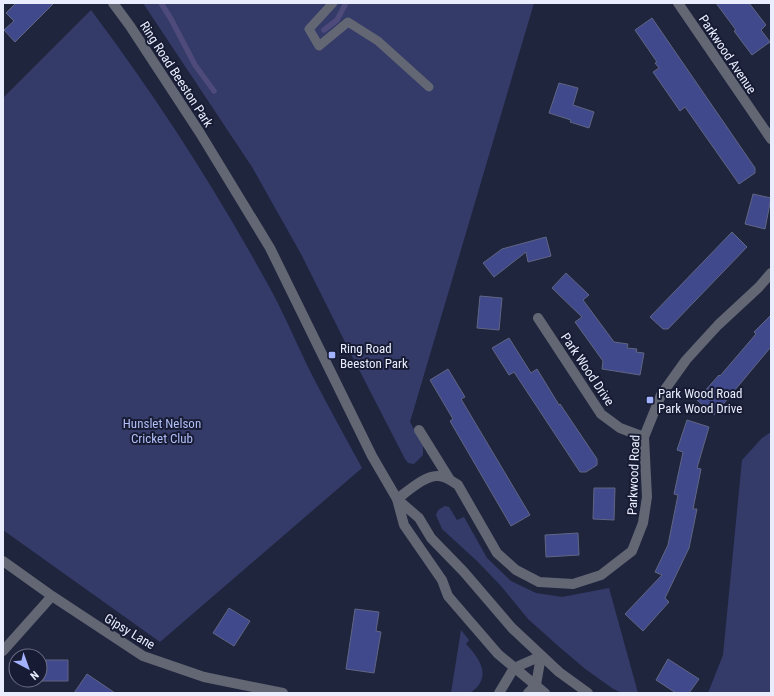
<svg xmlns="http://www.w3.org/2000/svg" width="774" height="696" font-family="'Roboto Condensed',sans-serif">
	<rect width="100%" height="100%" fill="#20253e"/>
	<!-- green -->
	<path fill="#343b68" d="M143 3H534L410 422 423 445V455L414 464 408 463 405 459 351 354 301 254 252 167Z
		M91 10C158 99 218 193 271 290 286 318 298 347 312 375 328 406 345 437 362 468L160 642 3 530V98Z
		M771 432V693H708L723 655 742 460 762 438Z
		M445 506 449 507 457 520 464 517 487 558 511 581 536 593 562 597 609 588 638 693H621L612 688 584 668 556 644 528 619 501 586 477 561 442 529 436 515 438 510Z
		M461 630 469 640 466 644C480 659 493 677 470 693H451Z"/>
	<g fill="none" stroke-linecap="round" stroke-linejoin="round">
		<!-- stream -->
		<path stroke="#4e4a7a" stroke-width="5.5" d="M161 3 171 19 195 65 214 91
			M324 30 337 20 346 3"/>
	</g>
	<!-- building -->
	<path fill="#40498b" stroke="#5f6582" d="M16 3H54L15 42 4 30 14 21 6 13Z
		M716 3H749L766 25 761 30 770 42 752 55 734 31 736 30Z
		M652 18 755 168V173L739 184 685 107 680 111 653 72 659 68 655 63 657 62 635 30Z
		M559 83 578 88 573 105 594 112 589 128 570 122 571 120 549 113Z
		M753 194 771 198 765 229 745 224Z
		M732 232 747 247 668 329H663L650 317Z
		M546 237 551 256 528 262 526 252 494 277 483 263 502 249Z
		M566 273 589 295 583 300 614 342 628 344 627 348 637 349 636 352 644 353 640 375 602 369 603 361 575 322 582 317 552 288Z
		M480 296 502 298 499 330 477 328Z
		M771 315V349L770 348 714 415 697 400 719 375 720 376 756 334 754 332Z
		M509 338 531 373 537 369 559 405 560 404 597 459V465L586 472H580L514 372 509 375 492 348Z
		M448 369 465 397 461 399 530 515 511 526 450 421 453 419 430 380Z
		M687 420 709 427 697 468 701 469 693 509H697L689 548 665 598 669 602 643 631 625 614 662 575 655 572 668 545 678 495 674 494 683 452 677 450Z
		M594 488H615L614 520 593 519Z
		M578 533 579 555 546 557 545 535Z
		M229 608 250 621 234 646 213 633Z
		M355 609 379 612 376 631 381 632 374 673 346 669Z
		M668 659 699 679 689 693H676L656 680Z
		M40 660H68V681H40Z
		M87 674 115 693H74Z"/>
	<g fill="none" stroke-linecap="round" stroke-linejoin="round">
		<!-- service -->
		<path stroke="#636673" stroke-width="9" d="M333 3 309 29 319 46 348 22 378 41 429 87"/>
		<!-- minor -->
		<path stroke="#636673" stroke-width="10" d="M678 3 771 139
			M538 318 601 414 620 428 644 437
			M419 430 450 480
			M397 499C407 492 425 475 438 476 445 476 452 481 458 485L497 553 516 570 539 582 573 584 601 575 632 551 643 523 647 497 644 437 661 395 686 360 718 325 759 287 771 273
			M3 561 52 596 143 656 204 677 283 693
			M3 651 52 596
			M499 693 514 668 541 656
			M528 693 536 685 541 656"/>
		<!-- tertiary -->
		<path stroke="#636673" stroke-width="10" d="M113 3 130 26 200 133 270 248 372 456 397 499 404 525 442 580 448 596 498 654 545 693
			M397 499 419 518 431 538 464 572 512 628 559 672 588 693"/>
	</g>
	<!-- markers -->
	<g fill="#a3b2fd" stroke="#171b33" stroke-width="1.5">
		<rect x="328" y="351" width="8" height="8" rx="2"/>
		<rect x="646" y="396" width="8" height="8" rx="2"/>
	</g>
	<g text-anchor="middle" stroke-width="4" stroke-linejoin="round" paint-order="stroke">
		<!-- street labels -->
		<g font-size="13" fill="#e9edfe" stroke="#171b33">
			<text transform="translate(728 54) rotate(56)" y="5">Parkwood Avenue</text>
			<text transform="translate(177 74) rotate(57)" y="5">Ring Road Beeston Park</text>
			<text transform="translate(588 369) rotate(56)" y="5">Park Wood Drive</text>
			<text transform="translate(633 475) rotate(-88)" y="5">Parkwood Road</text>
			<text transform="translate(130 631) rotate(31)" y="5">Gipsy Lane</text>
		</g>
		<!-- poi labels -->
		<g font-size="13" fill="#e9edfe" stroke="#171b33" text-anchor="start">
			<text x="340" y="353">Ring Road<tspan x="340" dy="15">Beeston Park</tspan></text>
			<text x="658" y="398">Park Wood Road<tspan x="658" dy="15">Park Wood Drive</tspan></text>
		</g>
		<!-- park labels -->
		<g font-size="13" fill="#b0bdf6" stroke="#171b33">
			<text x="162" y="428">Hunslet Nelson<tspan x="162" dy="15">Cricket Club</tspan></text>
		</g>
	</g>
	<!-- border -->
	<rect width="774" height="696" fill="none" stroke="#e9edfe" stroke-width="8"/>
	<!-- north arrow -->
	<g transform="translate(28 668) rotate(139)"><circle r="19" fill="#171b33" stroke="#6b6f84"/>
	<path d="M0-3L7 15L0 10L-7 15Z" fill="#a3b2fd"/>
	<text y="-6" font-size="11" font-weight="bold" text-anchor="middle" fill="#e9edfe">N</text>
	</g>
</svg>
